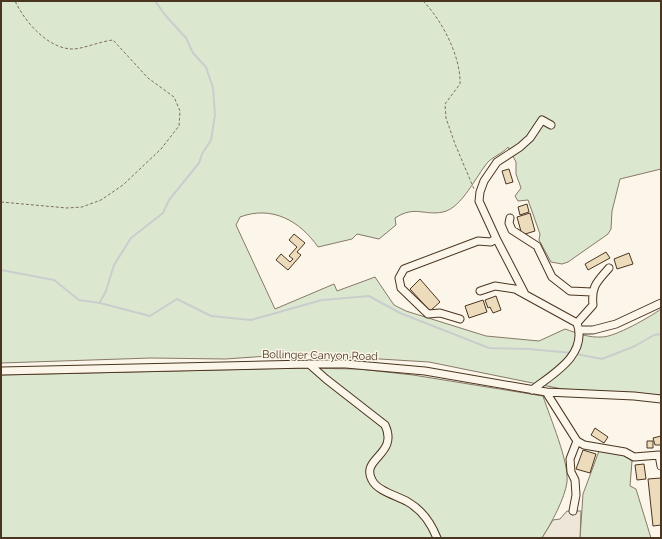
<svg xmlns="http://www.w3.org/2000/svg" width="662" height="539" font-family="Raleway,sans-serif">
	<rect width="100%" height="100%" fill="#fbf6e9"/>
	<!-- green -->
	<path fill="#dce7d0" stroke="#887966" d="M1 1H661V169L620 179 612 211 611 229 608 234 568 262 562 264 551 262 539 240 540 234 528 200 518 201 515 196 521 188 516 174V162L508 147C502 154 494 156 488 162 476 176 462 208 443 212 424 216 415 205 395 218L396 225 379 239 357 234 352 239 318 247C300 221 272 205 240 217L236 225 275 309 334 284 337 291 375 277 394 305 406 311 486 336 539 341 565 329C577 333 589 338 602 337 615 337 650 317 661 309V395L562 389 429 362 298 354 225 359 151 358 1 363Z
		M301 368 359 369 413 375 543 396C550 418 569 461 567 482 565 498 551 524 542 538H1V375Z
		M599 451C610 451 623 453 632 461L630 486 636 489 651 538H580L583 494Z"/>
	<!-- parking -->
	<path fill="#ede7d9" stroke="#887966" d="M567 511H581L580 538H542L553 520 560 519Z"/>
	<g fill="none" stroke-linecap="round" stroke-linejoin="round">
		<!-- stream -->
		<path stroke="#c9cecd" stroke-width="2" d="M1 270 54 280 79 300 100 303 150 316 177 299 211 316 251 320 322 300 369 296 400 313 489 348 529 349 572 353
			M100 302 106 291 114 265 131 238 163 213 169 200 199 163 202 154 211 140 215 115 213 88 206 67 193 53 186 38 166 16 155 1
			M576 354 602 359 635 346 654 335 661 334"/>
	</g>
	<!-- building -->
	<path fill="#ecdcbc" stroke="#4a3520" d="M509 169 513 182 506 184 502 171Z
		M527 204 529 212 520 215 518 207Z
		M530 213 535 231 522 235 517 217Z
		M294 234 305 243 297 252 301 255 288 270 276 260 281 254 290 262 293 259 289 256 297 247 289 240Z
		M606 252 610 258 588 270 585 264Z
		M629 253 633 264 617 269 614 259Z
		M420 279 440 302 430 311 410 289Z
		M496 296 501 310 493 313 490 307 488 308 485 300Z
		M483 300 487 312 469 318 465 306Z
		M595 428 608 437 604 443 591 435Z
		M661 436V445H655L653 438Z
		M647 441H653V448H647Z
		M583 450 596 454 590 473 576 469Z
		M644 464 646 479 637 480 635 465Z
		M661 478V525L653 526 648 479Z"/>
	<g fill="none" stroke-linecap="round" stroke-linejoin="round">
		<defs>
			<path id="minor" d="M510 218 509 223 512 230 537 246 552 277 570 291 592 292
				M496 238 524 292
				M480 291 495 286 515 289 577 323C588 355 553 374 532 390
				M460 319 440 313 428 314 401 288 399 278 404 269 478 241 491 242 496 238 479 201 480 192 484 181 497 162 520 147 530 138 542 120 551 125
				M577 323 593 305C591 286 597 282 609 268
				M579 330H593L616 324 661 303
				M309 364 326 379 385 425C399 455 360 458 372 480 377 491 398 496 408 502 422 510 431 523 437 538
				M1 371 309 364H346L425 371 546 392 634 396 661 399
				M546 392 577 441 584 445 625 452 634 457 659 455 661 466
				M573 511 576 495 575 480 571 472 570 459 577 441"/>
		</defs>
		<!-- minor casing -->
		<use href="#minor" stroke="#4a3520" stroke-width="9"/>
		<!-- path -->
		<path stroke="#7f6f5c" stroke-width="1" stroke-dasharray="3 2" stroke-linecap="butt" d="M423 1C442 20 461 57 460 84L445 104 446 118 455 144 474 189
			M1 202 67 208 82 207 101 200 123 185 161 149 179 126 180 111 174 97 148 78 113 40C102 41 82 49 73 49 48 49 25 22 15 1"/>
		<!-- minor -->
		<use href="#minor" stroke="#fbf6e9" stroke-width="7"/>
	</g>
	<g text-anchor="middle" stroke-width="3" stroke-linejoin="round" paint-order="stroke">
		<!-- street labels -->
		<g font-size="11" fill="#4a3520" stroke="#fbf6e9">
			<text transform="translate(320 355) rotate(1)" y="4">Bollinger Canyon Road</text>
		</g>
	</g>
	<!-- border -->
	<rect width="662" height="539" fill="none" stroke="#4a3520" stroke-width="4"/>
</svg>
